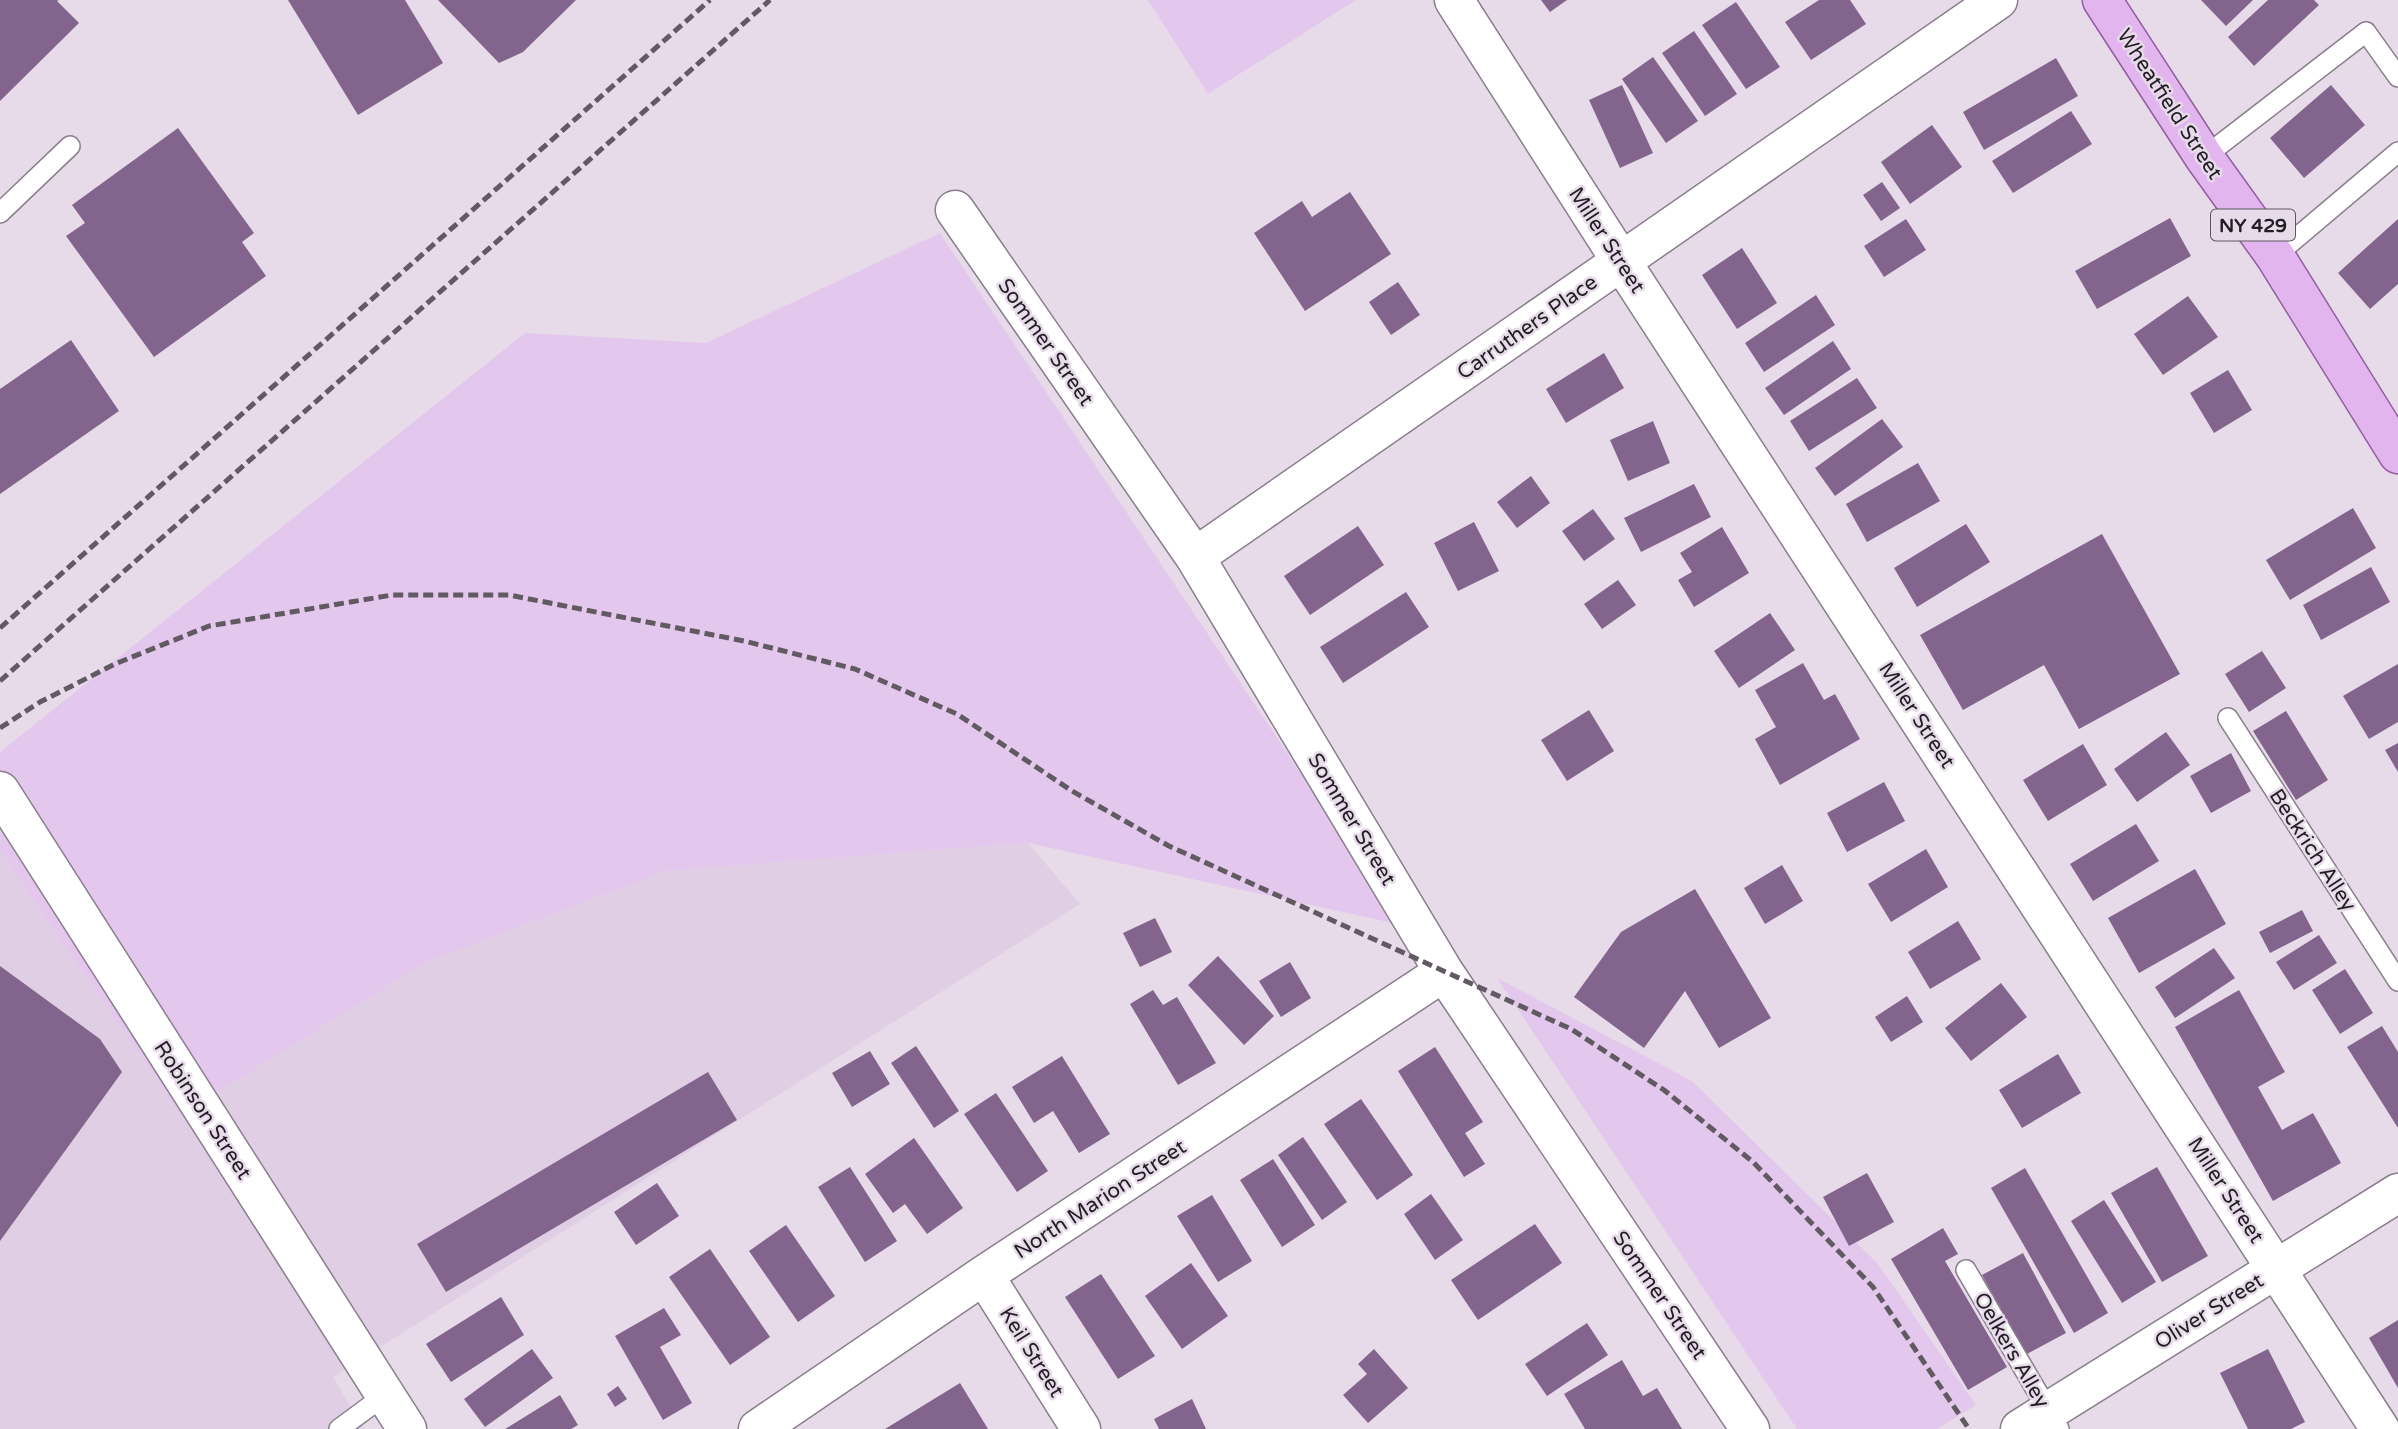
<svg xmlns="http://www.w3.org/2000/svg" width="2398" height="1429" font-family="'Varela Round',sans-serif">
	<rect width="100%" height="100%" fill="#e7dbea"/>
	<!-- built -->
	<path fill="#dfcee4" d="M1028 843 1080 904 333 1377 364 1429H0V851L181 1115 427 962 666 871Z"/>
	<!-- green -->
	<path fill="#e4c7ec" d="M1148 0H1356L1208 94Z
		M940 233 1402 925 1028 843 666 871 427 962 181 1115 0 851V752L525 333 706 343Z
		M1497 978 1692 1081 1878 1264 1976 1405 1937 1429H1797Z"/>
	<!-- building -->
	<path fill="#83648c" d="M0 0H59L57 1 79 23 0 101Z
		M288 0H405L443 63 358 115Z
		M438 0H576L523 52 499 63Z
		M1541 0H1567L1550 12Z
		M1819 0H1850L1866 24 1811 60 1785 22Z
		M2201 0H2253L2226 26Z
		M2268 0H2314L2319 5 2254 66 2228 37Z
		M1736 2 1780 67 1746 89 1702 25Z
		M1694 31 1737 94 1705 116 1662 53Z
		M1653 57 1698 121 1666 143 1622 79Z
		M2056 58 2078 96 1984 150 1963 112Z
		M1622 85 1653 153 1620 168 1589 100Z
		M2331 85 2365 125 2304 178 2270 138Z
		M2071 111 2092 144 2013 193 1992 161Z
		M1932 125 1962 167 1910 204 1881 162Z
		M178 128 254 233 242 242 266 276 154 357 66 236 85 223 72 205Z
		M1882 182 1900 208 1881 221 1863 195Z
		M1350 192 1391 254 1305 311 1254 233 1302 201 1312 217Z
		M2170 218 2191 256 2097 309 2075 271Z
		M1906 219 1926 250 1884 277 1864 246Z
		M2398 219V284L2370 309 2338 273Z
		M1742 248 1777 303 1737 329 1702 275Z
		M1398 282 1420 315 1391 335 1369 302Z
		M1816 295 1835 325 1764 372 1745 343Z
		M2188 296 2218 337 2163 375 2134 334Z
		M71 340 119 411 0 494V389Z
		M1833 341 1851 369 1784 415 1765 388Z
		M1604 353 1624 388 1566 423 1546 389Z
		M2228 370 2252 410 2214 433 2190 393Z
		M1857 378 1877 408 1809 451 1790 421Z
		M1882 419 1903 447 1835 496 1815 468Z
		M1653 421 1670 463 1628 481 1610 440Z
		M1918 463 1940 501 1867 542 1846 504Z
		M1531 476 1550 503 1517 528 1497 502Z
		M1694 484 1711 517 1641 552 1624 518Z
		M2353 508 2376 548 2290 600 2266 560Z
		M1593 509 1615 539 1584 561 1562 531Z
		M1474 522 1499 571 1458 591 1434 543Z
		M1966 524 1990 562 1917 607 1894 568Z
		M1358 526 1384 565 1310 615 1284 576Z
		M1722 527 1749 573 1694 607 1678 580 1692 572 1680 553Z
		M2102 534 2180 674 2079 729 2044 665 1963 710 1920 635Z
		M2371 567 2390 602 2321 640 2303 605Z
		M1618 580 1636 605 1602 629 1584 604Z
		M1406 592 1429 627 1343 683 1320 647Z
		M1770 613 1795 650 1739 688 1714 651Z
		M2262 651 2286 688 2249 712 2225 674Z
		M1803 663 1824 700 1835 694 1860 739 1780 785 1755 739 1776 727 1755 690Z
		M2398 664V722L2369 739 2343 696Z
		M1589 710 1614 751 1567 781 1541 740Z
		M2286 711 2328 780 2296 800 2253 731Z
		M2166 732 2190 765 2137 802 2114 769Z
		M2398 743V772L2385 750Z
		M2083 744 2107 785 2048 821 2023 780Z
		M2231 753 2251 791 2211 813 2190 776Z
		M1884 782 1905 821 1847 852 1827 813Z
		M2136 824 2159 861 2093 901 2070 864Z
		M1926 849 1948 887 1891 922 1868 884Z
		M1782 865 1803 901 1765 924 1744 888Z
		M2195 869 2226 924 2139 973 2108 918Z
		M1695 889 1771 1018 1719 1048 1685 991 1644 1048 1574 997 1621 932Z
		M2302 910 2313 931 2270 953 2259 932Z
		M1155 918 1172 952 1140 967 1123 933Z
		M1958 921 1981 959 1930 989 1908 952Z
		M2319 935 2337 963 2294 990 2276 962Z
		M2214 948 2235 978 2175 1018 2155 987Z
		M1218 956 1274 1016 1244 1045 1188 985Z
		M1290 962 1311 998 1281 1017 1259 981Z
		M0 966 100 1039 122 1072 0 1241Z
		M2345 969 2373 1013 2340 1034 2312 990Z
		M2001 983 2027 1017 1971 1061 1945 1028Z
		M1153 990 1163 1005 1177 997 1216 1063 1178 1085 1130 1004Z
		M2239 990 2285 1072 2258 1087 2282 1130 2313 1113 2341 1163 2273 1201 2175 1027Z
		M1907 996 1923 1022 1891 1042 1875 1017Z
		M2382 1026 2398 1052V1128L2347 1047Z
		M916 1046 959 1111 934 1128 891 1063Z
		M1435 1047 1483 1122 1465 1133 1485 1164 1464 1177 1398 1071Z
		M870 1051 890 1084 852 1107 832 1073Z
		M2058 1054 2081 1093 2022 1128 1999 1090Z
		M1062 1056 1110 1134 1079 1153 1053 1111 1034 1123 1012 1087Z
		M708 1072 737 1120 446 1292 417 1244Z
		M996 1093 1048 1171 1017 1192 964 1114Z
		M1361 1099 1413 1175 1377 1200 1324 1124Z
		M1303 1137 1347 1202 1322 1220 1278 1155Z
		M914 1138 963 1208 927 1234 905 1204 893 1213 865 1174Z
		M1273 1159 1315 1225 1282 1247 1240 1180Z
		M850 1167 897 1241 865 1262 818 1187Z
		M2157 1167 2208 1256 2162 1282 2111 1193Z
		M2025 1168 2108 1313 2074 1333 1991 1188Z
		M1867 1173 1894 1222 1849 1246 1823 1197Z
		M657 1183 679 1216 636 1245 614 1212Z
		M1431 1194 1463 1240 1435 1260 1404 1214Z
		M1212 1195 1252 1261 1218 1282 1177 1216Z
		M2104 1200 2156 1282 2122 1303 2071 1221Z
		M1535 1224 1562 1263 1478 1320 1451 1280Z
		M786 1225 835 1296 798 1322 749 1251Z
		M1943 1228 1958 1254 1945 1261 2007 1367 1968 1390 1891 1259Z
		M710 1249 770 1337 730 1365 669 1277Z
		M2023 1253 2066 1333 2025 1355 1982 1275Z
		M1191 1263 1228 1316 1182 1349 1145 1296Z
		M1101 1274 1155 1356 1118 1379 1065 1297Z
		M501 1297 524 1335 451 1382 426 1344Z
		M664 1308 681 1335 660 1347 692 1403 663 1420 615 1336Z
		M2398 1320V1388L2369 1338Z
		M1587 1323 1608 1355 1547 1396 1525 1364Z
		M532 1349 553 1378 485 1427 464 1399Z
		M1374 1349 1408 1388 1368 1423 1343 1395 1367 1374 1358 1364Z
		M2268 1349 2305 1422 2291 1429H2248L2220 1373Z
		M1622 1360 1643 1396 1657 1388 1682 1429H1585L1564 1394Z
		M960 1383 988 1429H885Z
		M618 1386 627 1399 615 1407 607 1394Z
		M560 1395 578 1425 571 1429H505Z
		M1192 1399 1206 1429H1159L1154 1419Z"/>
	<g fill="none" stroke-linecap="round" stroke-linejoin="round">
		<defs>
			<path id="service" d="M2204 157 2366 32 2398 77
				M0 213 70 146
				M2275 256 2398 152
				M2228 718 2398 981
				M1966 1270 2059 1429
				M339 1429 385 1395"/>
			<path id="minor" d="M1454 0 1621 261 2380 1429
				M955 210 1195 557 1444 972 1750 1429
				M1195 557 1998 0
				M984 1275 1081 1429
				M758 1429 984 1275 1444 972"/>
			<path id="tertiary" d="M0 791 407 1429
				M2020 1429 2398 1193"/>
			<path id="primary" d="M2102 0 2204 157 2275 256 2398 454"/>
		</defs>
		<!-- service casing -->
		<use href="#service" stroke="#897e8c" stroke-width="22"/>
		<!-- minor casing -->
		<use href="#minor" stroke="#897e8c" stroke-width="41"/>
		<!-- tertiary casing -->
		<use href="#tertiary" stroke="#897e8c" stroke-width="41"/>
		<!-- primary casing -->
		<use href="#primary" stroke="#915f9f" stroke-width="41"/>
		<!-- service -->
		<use href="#service" stroke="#fff" stroke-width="19"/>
		<!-- minor -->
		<use href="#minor" stroke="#fff" stroke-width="38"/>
		<!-- tertiary -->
		<use href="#tertiary" stroke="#fff" stroke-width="38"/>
		<!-- primary -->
		<use href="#primary" stroke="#e2b5ee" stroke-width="38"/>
		<!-- rail -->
		<path stroke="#615a62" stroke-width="5" stroke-dasharray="10 5" stroke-linecap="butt" d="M0 628 710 0
			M0 681 770 0
			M0 728 40 702 115 664 209 626 392 595H509L744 641 855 669 957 714 1072 791 1169 846 1571 1029 1664 1090 1753 1162 1873 1287 1969 1429"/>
	</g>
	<g text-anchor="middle" stroke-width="5" stroke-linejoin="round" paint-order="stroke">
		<!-- shield labels -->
		<rect fill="#e7dbea" stroke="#5c565e" stroke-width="2" x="2211" y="209.5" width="84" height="31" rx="5"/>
		<g font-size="19" font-weight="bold" fill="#211d22">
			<text x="2253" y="232">NY 429</text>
		</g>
		<!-- street labels -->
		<g font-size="21" fill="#211d22" stroke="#e7dbea">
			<text transform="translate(2170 104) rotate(57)" y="7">Wheatfield Street</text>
			<text transform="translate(1607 240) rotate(57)" y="7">Miller Street</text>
			<text transform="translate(1527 327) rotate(-35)" y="7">Carruthers Place</text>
			<text transform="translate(1046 342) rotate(55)" y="7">Sommer Street</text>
			<text transform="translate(1917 715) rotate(57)" y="7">Miller Street</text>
			<text transform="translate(1352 819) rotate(59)" y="7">Sommer Street</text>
			<text transform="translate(2313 850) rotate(57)" y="7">Beckrich Alley</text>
			<text transform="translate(203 1110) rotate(57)" y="7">Robinson Street</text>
			<text transform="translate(2226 1190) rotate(57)" y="7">Miller Street</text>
			<text transform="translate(1100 1199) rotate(-33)" y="7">North Marion Street</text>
			<text transform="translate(1660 1295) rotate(56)" y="7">Sommer Street</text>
			<text transform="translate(2209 1311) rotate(-32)" y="7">Oliver Street</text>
			<text transform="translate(2012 1350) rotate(60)" y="7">Oelkers Alley</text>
			<text transform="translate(1032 1352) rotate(58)" y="7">Keil Street</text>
		</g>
	</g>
</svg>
